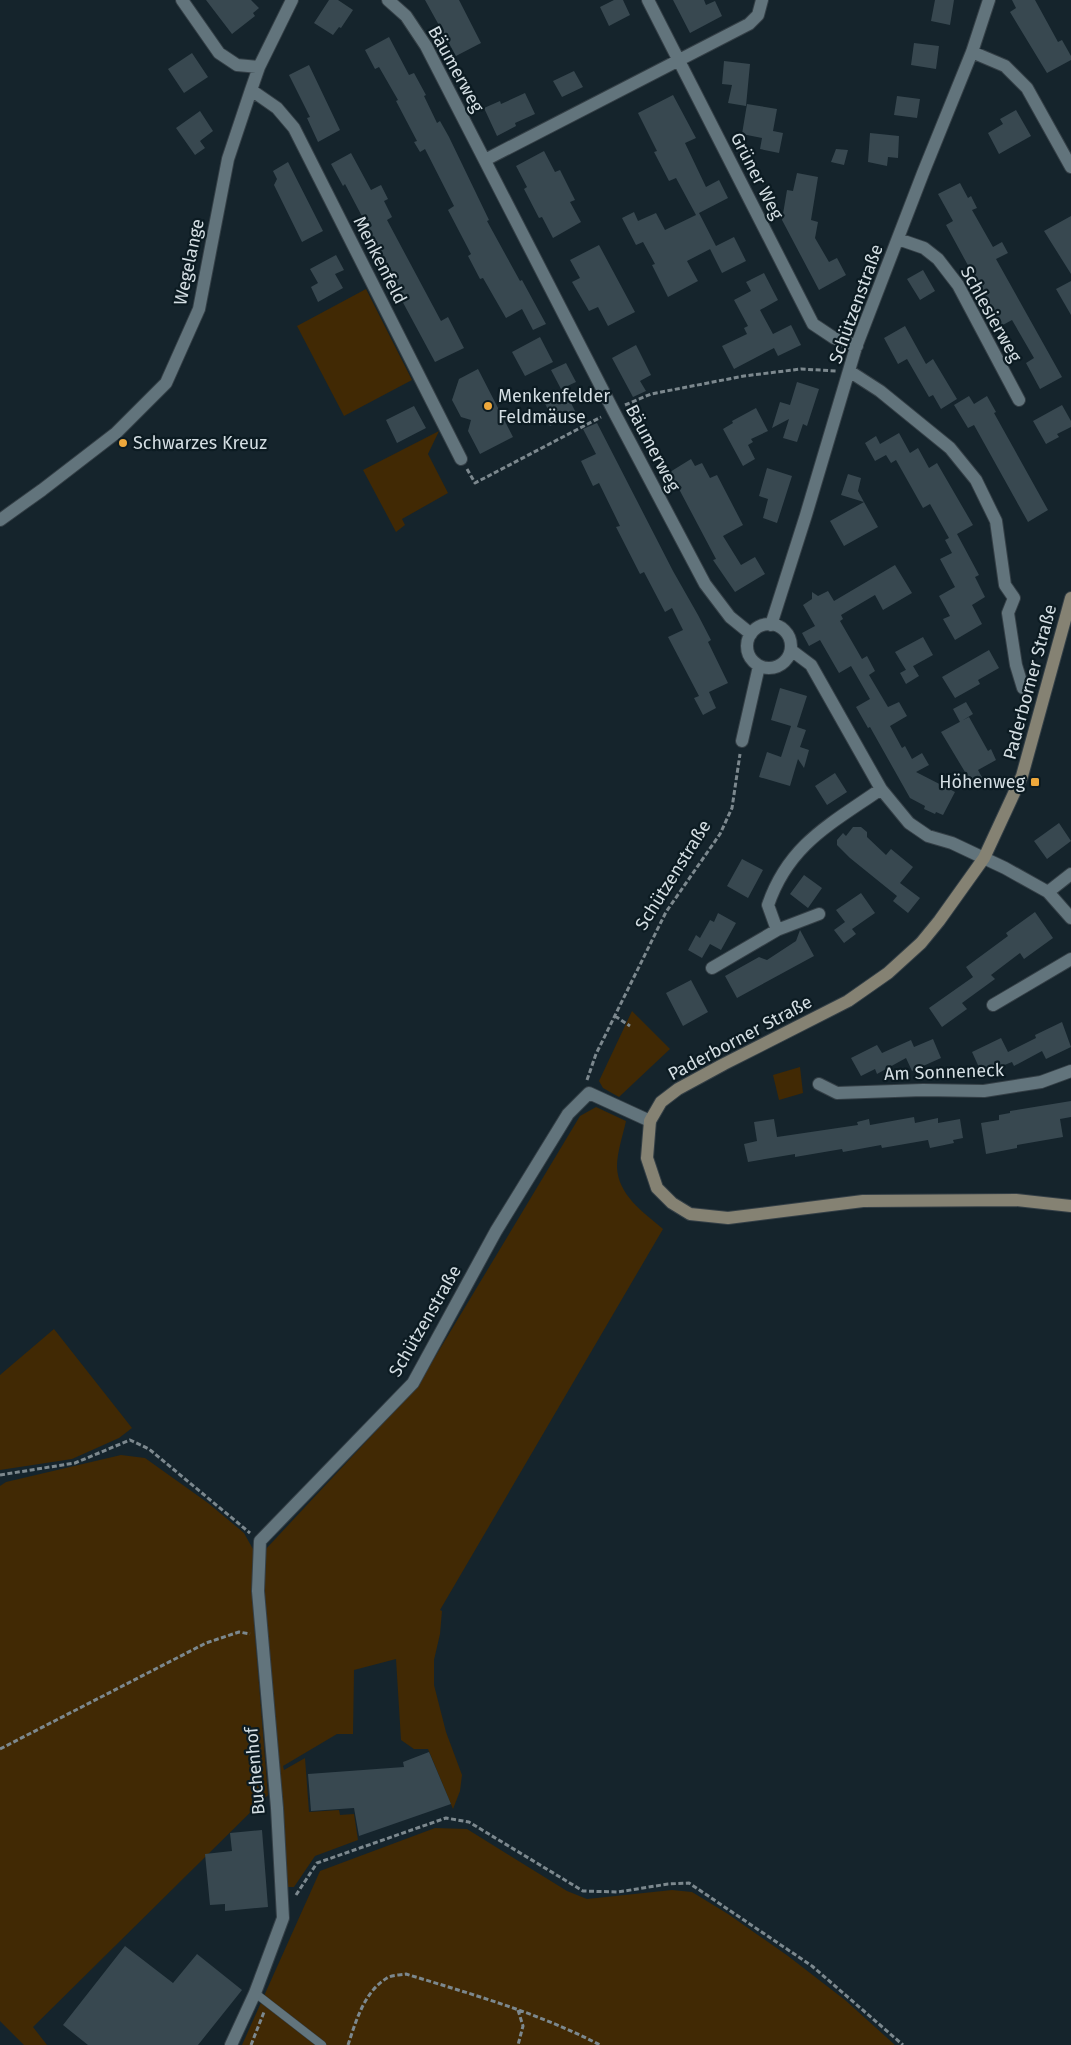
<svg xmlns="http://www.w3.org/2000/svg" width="1071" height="2045" font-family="'Fira Sans',sans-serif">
	<rect width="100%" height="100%" fill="#15242c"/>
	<!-- green -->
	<path fill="#412904" d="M366 289 412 380 344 416 297 326Z
		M439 431 428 454 448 493 402 519 405 525 396 532 363 470Z
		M632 1011 670 1049 619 1097 603 1088 599 1081Z
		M800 1067 803 1093 779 1100 773 1075Z
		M596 1107 626 1121C623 1135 617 1152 617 1167 618 1195 643 1212 663 1229L440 1610 442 1611 440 1634 434 1660V1685L446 1732 462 1775 460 1791 453 1809 428 1749H414L401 1740 396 1659 354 1670 353 1734H337L283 1766 284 1770 305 1758 309 1812 339 1810 340 1815 354 1814 358 1840 315 1856 294 1887H288L264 1644V1551L417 1387 580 1116Z
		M54 1329 132 1428 119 1438 72 1459 0 1470V1375Z
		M121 1455 145 1458 208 1503 244 1533 254 1551V1623L268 1795 33 2027 47 2045H24L0 2021V1486L6 1482Z
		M435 1828 467 1829 567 1891 587 1899 672 1890 692 1892 728 1914 788 1956 845 2000 895 2045H242L320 1871Z"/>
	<!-- building -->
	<path fill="#384850" d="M206 0H251L259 8 253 13 255 16 232 34Z
		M329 0H338L353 10 341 28 339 27 333 35 314 23Z
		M425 0H459L481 43 456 56Z
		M614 0H623L630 15 609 26 600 7Z
		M673 0H704L706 5 715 1 722 16 690 33Z
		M935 0H954L950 25 931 21Z
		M1012 0H1035L1058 42 1062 40 1071 56V60L1047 73 1010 12 1016 8Z
		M389 37 409 75 414 73 426 95 424 96 437 123 440 121 449 137 489 220 487 221 520 281 522 280 546 324 533 330 522 309 506 318 483 278 480 279 468 256 471 254 448 210 454 206 425 149 420 152 414 142 417 141 396 101 398 100 379 67 375 69 365 50Z
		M914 43 939 46 936 69 911 65Z
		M192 53 208 77 184 93 168 69Z
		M724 61 750 64 746 106 728 103 732 85 722 84Z
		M309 65 340 130 318 142 307 118 310 117 289 75Z
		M574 71 583 87 562 97 553 81Z
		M525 93 535 114 515 123 516 126 497 136 484 108 500 101 501 104Z
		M673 95 696 138 685 143 706 187 719 180 728 198 699 213 716 246 687 261 698 281 668 297 652 265 655 264 643 242 636 245 622 218 634 212 638 221 656 213 665 230 696 215 676 178 669 181 654 152 657 151 638 113Z
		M897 96 920 99 917 118 894 115Z
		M747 104 777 109 773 131 783 133 779 153 760 149 762 138 742 134Z
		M1016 110 1031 136 999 154 988 133 1003 124 1000 119Z
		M200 111 213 131 200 141 205 148 195 155 176 128Z
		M870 133 899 136 898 158 888 157 887 166 868 162Z
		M836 149 848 150 844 165 831 162Z
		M544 151 555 172 560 170 575 200 570 202 581 222 553 238 542 217 539 218 524 189 527 187 516 166Z
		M351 153 371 190 381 185 388 199 384 201 392 217 387 220 441 321 448 317 464 348 435 362 372 245 376 243 345 184 343 186 331 164Z
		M288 162 323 231 302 242 274 185 277 179 273 171Z
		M797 173 818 177 811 220 818 222 815 238 829 262 837 258 846 275 819 290 782 220 787 190 793 191Z
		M960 183 968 198 971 196 977 208 972 210 993 247 1002 242 1008 253 996 259 1062 377 1040 389 1026 363 1034 358 1012 320 1001 326 946 225 953 221 938 194Z
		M1071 216V274L1044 231Z
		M734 237 746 261 722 273 710 249Z
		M599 245 635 312 608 326 598 307 589 311 572 282 580 278 570 260Z
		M336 255 344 270 335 274 343 288 318 302 311 287 318 283 310 269Z
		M923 270 935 291 920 300 907 279Z
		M764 273 778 300 760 310 773 334 791 325 801 345 778 356 774 348 734 369 722 346 747 334 744 328 748 326 734 300 751 291 746 282Z
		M1071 281V315L1056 289Z
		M905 326 926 364 933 359 957 399 941 409 933 395 929 397 907 359 898 364 884 338Z
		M540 337 553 362 525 376 512 352Z
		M636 345 651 375 640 381 646 391 633 397 612 358Z
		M566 363 576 382 561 389 551 370Z
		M478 369 513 437 480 454 468 431 471 420 461 417 452 400 459 379Z
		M797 382 819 389 807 426 803 424 797 442 783 438 789 419 772 428 780 402 790 405Z
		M565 391 576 413 550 426 544 415 549 412 544 401Z
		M969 396 974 404 987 396 996 412 994 413 1048 510 1028 522 974 425 968 428 954 405Z
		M1062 405 1071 421V427L1057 434 1059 437 1046 444 1033 421Z
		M414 406 426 428 397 443 386 420Z
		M756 408 768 431 751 439 753 442 748 445 755 459 743 466 723 429 733 423 732 421Z
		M597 423 673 571 698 615 711 640 708 642 728 683 709 692 716 708 703 715 694 698 699 696 668 637 683 630 672 608 665 612 644 572 640 574 616 527 620 526 599 483 593 486 581 461 596 454 583 429Z
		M899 433 910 453 918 448 929 468 937 463 973 525 957 534 979 575 975 577 985 597 972 605 982 624 955 640 943 619 950 616 939 596 955 587 940 559 952 553 945 540 949 538 930 504 923 508 896 460 891 463 886 455 875 461 865 443 876 436 880 444Z
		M691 459 695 466 702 463 710 478 717 475 743 525 723 536 741 565 755 557 765 574 735 592 713 560 716 559 670 472Z
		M767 468 792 476 777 523 763 518 768 499 759 496Z
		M848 474 861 478 858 491 864 502 841 495Z
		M864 502 878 527 844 546 830 521Z
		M895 565 912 593 883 610 875 595 841 615 843 619 840 621 862 659 867 656 875 671 869 675 888 707 899 702 907 716 890 726 902 748 905 746 912 759 922 753 929 765 916 772 955 792 943 815 936 812 935 814 924 809 925 806 910 798 870 727 868 728 856 707 870 699 851 666 839 673 820 640 809 646 802 633 815 626 803 605 812 599V592L818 596 828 591 834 601Z
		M923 637 933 655 906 670 895 652Z
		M989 650 999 668 978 680 980 684 955 698 942 677Z
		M913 666 919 676 906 684 900 673Z
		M780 688 807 696 797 727 806 730 800 747 809 750 804 768 798 759 790 786 759 777 767 752 781 757 791 726 771 720Z
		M966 702 973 714 960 722 953 709Z
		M969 717 988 751 991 749 996 760 978 770 984 781 974 787 941 732Z
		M835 773 847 792 827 805 815 786Z
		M1059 823 1071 841 1047 859 1034 841Z
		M853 827H861L867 832V837L886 855 891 849 913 867 900 883 920 898 908 913 893 901 897 896 850 858 837 845V840L843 833 846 836Z
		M742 859 763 870 748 898 727 886Z
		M804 875 822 888 808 908 790 894Z
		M861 893 875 913 852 929 856 934 844 943 834 930 845 922 836 910Z
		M1035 912 1053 938 1024 959 1020 953 991 975 995 979 962 1003 967 1009 942 1027 929 1008 973 977 966 967 1008 936 1006 933Z
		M718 913 736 923 721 950 710 944 702 958 688 950 696 935 700 938 710 920 714 922Z
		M800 930 814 956 737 998 725 976 759 957 767 960 796 941Z
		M691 980 708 1012 683 1026 666 993Z
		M1062 1022 1071 1047 1046 1059 1042 1051 1014 1066 1012 1062 982 1074 972 1052 1001 1038 1008 1052 1036 1038 1035 1035Z
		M933 1039 941 1058 912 1071 906 1058 877 1074 875 1069 861 1076 851 1058 877 1045 882 1053 911 1040 914 1047Z
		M1071 1101V1117L1060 1119 1063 1137 1017 1145V1148L986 1154 981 1123 999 1120V1115L1010 1113V1111Z
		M914 1117 915 1123 938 1118V1123L960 1119 963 1138 953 1140 954 1143 930 1148 928 1140 882 1148 881 1145 843 1152 842 1149 795 1157V1154L748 1162 744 1144 757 1141 754 1122 774 1119 777 1137 858 1125 857 1122 869 1119 870 1125Z
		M429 1752 451 1804 359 1836 354 1808 311 1811 308 1774 404 1767 403 1762Z
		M262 1830 268 1907 225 1911V1904L210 1905 205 1854 232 1851 230 1833Z
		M125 1946 173 1983 197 1954 242 1990 198 2045H88L63 2025Z"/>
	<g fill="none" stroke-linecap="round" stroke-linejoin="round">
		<defs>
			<path id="service" d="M255 1993 322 2045"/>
			<path id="minor" d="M182 0 219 53 237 65 259 67
				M388 0 406 16 426 46 613 410 705 584 730 617 751 634
				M648 0 813 324 834 338 857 346
				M972 52 1005 66 1027 88 1071 167
				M251 90 277 108 294 128 461 459
				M485 160 749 24 758 15 762 0
				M898 239 924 248 938 259 958 285 1019 400
				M849 371 880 391 950 448 976 480 996 521 1005 585 1014 598 1008 613 1016 665 1023 688
				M0 520 42 490 116 433 166 383 199 309 228 159 251 90 259 67 292 0
				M747 646a22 22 0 1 1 44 0a22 22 0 1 1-44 0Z
				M771 625 806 515 856 347 923 173 972 52 989 0
				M791 650 811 665 881 789 909 823 928 836 952 843 1005 868 1048 892 1071 918
				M742 741 759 666
				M1048 892 1071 874
				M777 930 768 905C789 844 831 824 881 789
				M712 968 777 930 819 914
				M993 1005 1071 959
				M819 1084 837 1093 923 1090 984 1091 1041 1082 1071 1071
				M231 2045 255 1993 283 1918 277 1808 258 1591 260 1541 413 1383 496 1231 568 1114 589 1093 650 1121"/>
			<path id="secondary" d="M1071 598 1022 776 984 858 939 921 921 943 888 973 848 1001 724 1064 678 1089 661 1102 650 1121 647 1158 657 1188 672 1203 690 1214 728 1218 863 1201 1016 1200 1071 1206"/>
		</defs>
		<!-- service casing -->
		<use href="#service" stroke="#343f46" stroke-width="9"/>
		<!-- minor casing -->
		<use href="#minor" stroke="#343f46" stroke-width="14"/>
		<!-- secondary casing -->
		<use href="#secondary" stroke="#343f46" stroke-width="14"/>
		<!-- path -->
		<path stroke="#7c888e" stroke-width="3" stroke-dasharray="5 2.5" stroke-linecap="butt" d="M625 405 651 394 744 376 801 369 836 371
			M467 469 475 483 601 417
			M615 1016 630 1026
			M587 1080 596 1054 666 912 720 834 732 808 740 754
			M0 1475 75 1463 130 1440 149 1449 250 1533
			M0 1749 206 1643 239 1632 250 1634
			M296 1895 317 1863 446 1818 469 1822 583 1891 618 1892 668 1884 689 1883 812 1966 903 2045
			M518 2010 523 2026 518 2045
			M251 2045 264 2012
			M348 2045C356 2021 364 1992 387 1978 391 1975 400 1975 406 1974 471 1994 539 2013 600 2045"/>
		<!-- service -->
		<use href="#service" stroke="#62747c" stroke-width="8"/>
		<!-- minor -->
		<use href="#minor" stroke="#62747c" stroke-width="12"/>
		<!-- secondary -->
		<use href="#secondary" stroke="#858273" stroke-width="12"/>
	</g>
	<!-- markers -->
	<g fill="#eea83c" stroke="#0c1b22" stroke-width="2">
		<circle cx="488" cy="406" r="5"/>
		<circle cx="123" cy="443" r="5"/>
		<rect x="1030" y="777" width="10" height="10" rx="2.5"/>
	</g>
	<g text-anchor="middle" stroke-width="4.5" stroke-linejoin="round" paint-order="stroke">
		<!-- street labels -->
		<g font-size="18" fill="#d4dee3" stroke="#0c1b22">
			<text transform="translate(456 69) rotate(61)" y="6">Bäumerweg</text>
			<text transform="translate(757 176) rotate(63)" y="6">Grüner Weg</text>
			<text transform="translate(380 260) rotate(63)" y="6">Menkenfeld</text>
			<text transform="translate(189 262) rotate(-78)" y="6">Wegelange</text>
			<text transform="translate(856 304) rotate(-70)" y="6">Schützenstraße</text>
			<text transform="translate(991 314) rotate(61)" y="6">Schlesierweg</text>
			<text transform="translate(653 448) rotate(62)" y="6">Bäumerweg</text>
			<text transform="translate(1030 682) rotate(-75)" y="6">Paderborner Straße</text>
			<text transform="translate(673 875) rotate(-58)" y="6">Schützenstraße</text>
			<text transform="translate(740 1038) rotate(-28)" y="6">Paderborner Straße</text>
			<text transform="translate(944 1072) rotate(-2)" y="6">Am Sonneneck</text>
			<text transform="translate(425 1321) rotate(-60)" y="6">Schützenstraße</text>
			<text transform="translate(255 1771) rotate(-95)" y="6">Buchenhof</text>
		</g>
		<!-- poi labels -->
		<g font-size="18" fill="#d4dee3" stroke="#0c1b22" text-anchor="start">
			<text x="498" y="402">Menkenfelder<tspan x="498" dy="21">Feldmäuse</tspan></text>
			<text x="133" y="449">Schwarzes Kreuz</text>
			<text x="1025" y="788" text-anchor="end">Höhenweg</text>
		</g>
	</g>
</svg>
